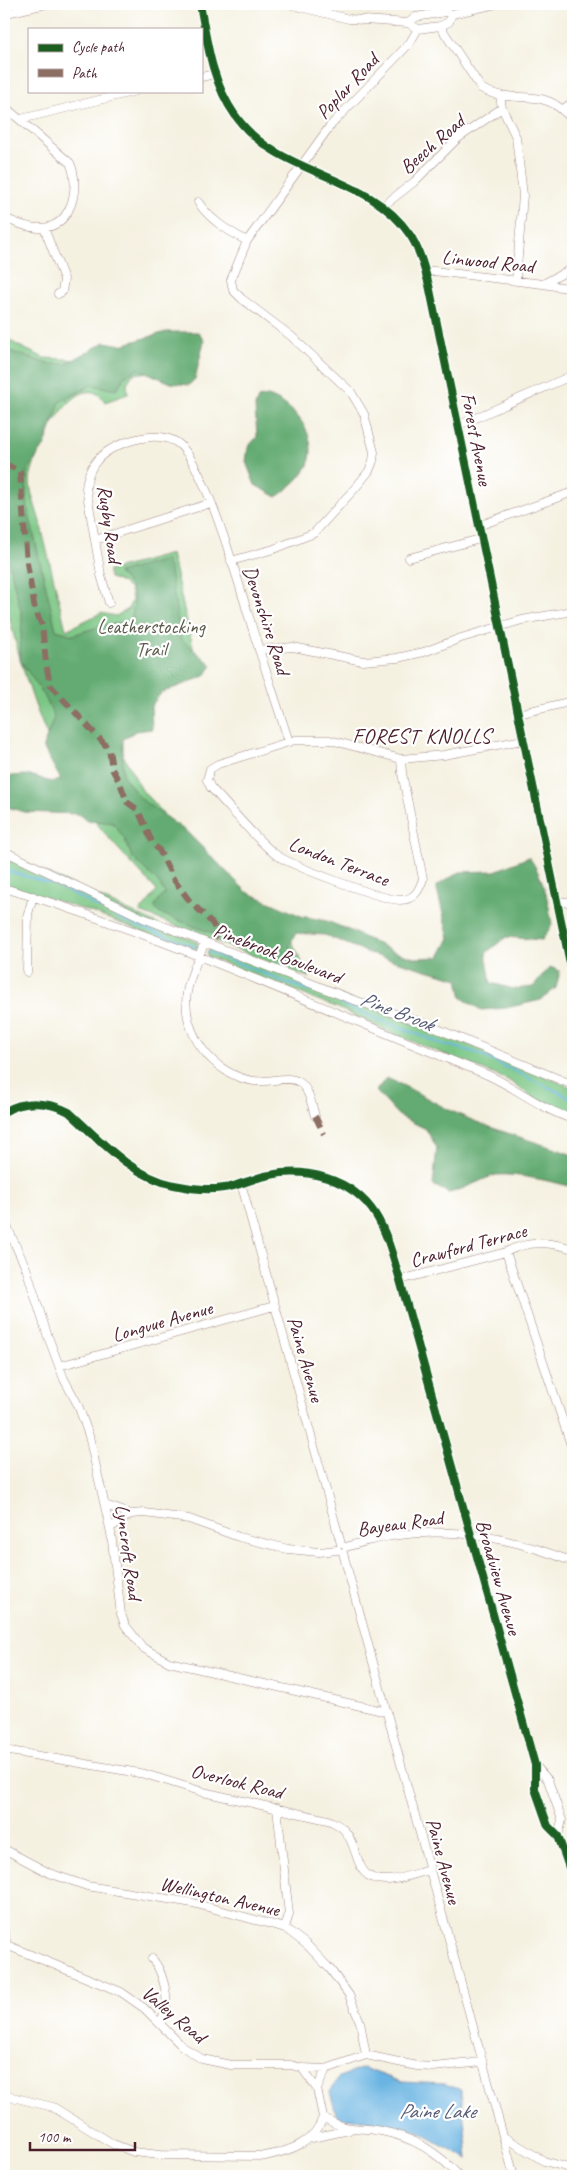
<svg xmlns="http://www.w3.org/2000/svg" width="577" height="2180" font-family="Caveat,sans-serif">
	<rect width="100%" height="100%" fill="#fff"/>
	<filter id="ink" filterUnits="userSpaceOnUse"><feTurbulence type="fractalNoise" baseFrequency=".02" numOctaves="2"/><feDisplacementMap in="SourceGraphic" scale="10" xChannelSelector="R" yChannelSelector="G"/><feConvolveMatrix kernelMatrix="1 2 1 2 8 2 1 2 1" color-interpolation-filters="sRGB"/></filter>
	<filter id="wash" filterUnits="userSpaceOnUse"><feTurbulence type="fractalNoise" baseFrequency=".0096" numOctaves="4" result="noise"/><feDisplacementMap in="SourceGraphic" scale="20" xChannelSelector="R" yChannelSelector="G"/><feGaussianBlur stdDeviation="1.12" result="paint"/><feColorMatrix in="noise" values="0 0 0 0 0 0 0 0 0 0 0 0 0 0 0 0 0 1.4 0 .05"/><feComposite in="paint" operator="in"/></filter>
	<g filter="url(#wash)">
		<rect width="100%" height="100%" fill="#f5f1e1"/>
		<!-- green -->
		<path fill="#7ac684" stroke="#627258" d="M4 335 17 345 44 358 198 366 133 374 127 383 128 394 105 402C78 360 31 457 30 481 30 494 37 510 40 522 49 558 57 594 66 630L101 613 116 616 128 609 132 600 130 590 123 583 110 578 108 571 171 554 197 664 88 691 142 790 223 881 285 928 310 978 140 912 157 891C132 863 103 835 83 804 43 742 19 665 4 593Z
			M4 854 197 942 198 948 192 951 91 912 4 884Z
			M211 948 426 1027 573 1088V1115L548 1108 508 1080 384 1030 338 1008 208 957 207 952Z"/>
		<!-- forest -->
		<path fill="#63ab72" stroke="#56654e" d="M166 332H198L204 341 195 379 189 385 171 383 139 369 126 375 116 390 92 385 60 402 45 445 27 471 26 493 29 514 56 630 73 635 104 625 116 624 131 620C136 597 136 590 118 573L165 560 170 570 181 639 212 665 205 676 161 693 151 706 152 729 136 731 123 739V775L135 792 146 803 187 832 247 892 301 916 327 921 351 931 394 952 415 958 439 957 449 938 436 886 460 872 495 871 529 857C544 878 548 899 552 925L542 940 506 937 486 953 491 983 514 989 533 987 550 967 560 971 556 988 541 1000 506 1008 481 1010 462 998 458 979 374 955 325 935 296 933 290 944 291 963 159 913 155 908 156 904 165 893 158 882 132 857 124 838 113 823 86 820 78 814 24 812 4 806V777C13 776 23 774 33 776 46 779 47 784 61 780L43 747 54 717 44 695 20 660 22 616 4 544V349L48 364H66L105 342 121 345Z
			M268 396C293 404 316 432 310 459 306 476 289 487 277 497L255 485 246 462 248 447 257 437 255 406 258 398Z
			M386 1078C412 1088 433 1103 458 1114 495 1131 535 1141 573 1155V1187C553 1182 517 1173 496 1175 486 1177 463 1190 449 1193L433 1185 437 1148 426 1129 398 1115 376 1091Z"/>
		<!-- water -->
		<path fill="#69b4e2" stroke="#5a6a86" d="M363 2068 402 2082 445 2084 461 2090 468 2159 417 2131 381 2122 337 2117 330 2092 339 2077Z"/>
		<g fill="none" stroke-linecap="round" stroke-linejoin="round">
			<!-- stream -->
			<path stroke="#69b4e2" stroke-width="2" d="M4 870 56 885 127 922 196 947
				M209 952 293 985 331 997 345 1006 442 1044 474 1052 573 1099"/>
		</g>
	</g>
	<g filter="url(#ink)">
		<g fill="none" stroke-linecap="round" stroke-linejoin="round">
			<defs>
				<path id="minor" d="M200 4C207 42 212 83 235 115 278 178 367 171 410 235 420 250 424 268 429 285L573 978
					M288 4 349 19 408 23 418 29 440 26 449 22 452 14
					M432 4 435 14
					M11 12 46 4
					M408 23 416 17 445 12 452 14 496 4
					M440 26 481 88C500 100 520 95 541 99 555 102 564 111 573 120
					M201 77 215 74
					M500 96 502 108 516 137 523 195 516 280
					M4 106 70 163C81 186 72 230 38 228 27 228 14 222 4 218
					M562 110 573 102
					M21 119 136 91
					M198 202C211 221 227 230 247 241
					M383 206 414 182 457 139 502 108
					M44 228 64 279 62 292 58 294
					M425 270 543 284 573 268
					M543 284 573 289
					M457 426 573 375
					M478 526 573 492
					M95 540 211 503
					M409 558 480 539
					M231 561 274 549 314 533 357 486 369 471 373 461 374 452 364 414 351 392 291 336 242 299 233 290 231 280 247 241 330 126 409 44 418 29
					M109 603 101 575 86 488C88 467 98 455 117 446 134 438 159 432 176 442 206 460 243 599 255 637 266 672 278 707 289 742
					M259 650 293 647 363 661 397 658 424 652 461 638 522 620 573 611
					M518 714 573 701
					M401 759 402 773 423 879C419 891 414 900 400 900 383 900 289 865 275 854 255 839 230 807 211 788L207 780 210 769 218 764 295 740H330L401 759 444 755 523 740
					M4 851 143 918 351 999 423 1023 573 1085
					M4 888C168 936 324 1010 483 1073 515 1086 540 1109 573 1119
					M559 901 573 903
					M205 942C198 958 190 975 187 992 181 1033 213 1075 254 1081 267 1083 288 1075 299 1082 309 1088 312 1106 315 1116
					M27 972 28 914 33 896
					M4 1112C24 1100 48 1101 69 1112 100 1140 131 1176 174 1185 192 1189 216 1191 234 1186 246 1182 258 1177 270 1175 289 1171 308 1172 327 1178 378 1195 386 1233 400 1280L535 1765V1789L548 1826 558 1836 573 1879
					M241 1183 341 1544
					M4 1220 26 1268 47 1334 64 1379 78 1405 89 1436 111 1533 121 1614 125 1625 143 1648 169 1662 387 1712
					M506 1252 573 1451
					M400 1280 506 1252C529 1240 550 1242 573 1249
					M59 1366 274 1306
					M105 1505 131 1514 145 1513 189 1519 239 1537 288 1549 319 1552 337 1550
					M110 1528 131 1514
					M346 1547C424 1521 499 1532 573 1562
					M343 1553 514 2176
					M4 1750 145 1774 203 1792 328 1820C334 1823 340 1825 344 1830 362 1849 351 1882 389 1880 402 1879 417 1873 430 1870
					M535 1765 548 1780 562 1820 558 1836
					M277 1808 289 1914 285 1928
					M4 1849 49 1873 87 1886 193 1903 285 1928 307 1945 330 1969 349 1995 360 2022 366 2055
					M4 1932 7 1945
					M4 1944 121 1992 144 2008 183 2047 202 2059 231 2065H291L302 2068 317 2089 323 2117C350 2134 353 2125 381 2131 413 2137 438 2152 459 2176
					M152 1959C162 1969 168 1994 166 2008 166 2013 162 2018 160 2023
					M302 2068 326 2069 366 2055 417 2066 433 2067 483 2062
					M317 2089 326 2069
					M4 2095 53 2107 113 2144 134 2152 160 2155 265 2156C290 2151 315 2143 323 2117
					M504 2137 544 2161 573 2169
					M312 2138 349 2130"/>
			</defs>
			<!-- minor casing -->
			<use href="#minor" stroke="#a08886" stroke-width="9"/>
			<!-- minor -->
			<use href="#minor" stroke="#fff" stroke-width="8"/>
			<!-- quiet -->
			<path stroke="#8d6e63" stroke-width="6" stroke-dasharray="12 6" stroke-linecap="butt" d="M4 463 20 472 27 563 35 610 42 625 46 663 50 685 109 749 112 769 120 783 127 802 138 810 153 844 159 850 174 880 189 900 212 923 216 930 214 939
				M315 1116 324 1134"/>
			<defs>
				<path id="cycleway" d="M200 4C207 42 212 83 235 115 278 178 367 171 410 235 420 250 424 268 429 285L573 978
					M4 1112C24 1100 48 1101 69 1112 100 1140 131 1176 174 1185 192 1189 216 1191 234 1186 246 1182 258 1177 270 1175 289 1171 308 1172 327 1178 378 1195 386 1233 400 1280L535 1765V1789L548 1826 558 1836 573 1879"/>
			</defs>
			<!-- cycleway casing -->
			<use href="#cycleway" stroke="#fff" stroke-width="11"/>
			<!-- cycleway -->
			<use href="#cycleway" stroke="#1b5e20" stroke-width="8"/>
		</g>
	</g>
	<g text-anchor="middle" stroke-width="4.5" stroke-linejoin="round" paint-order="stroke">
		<!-- street labels -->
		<g font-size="20" fill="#4a1f2b" stroke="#fff">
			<text transform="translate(347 86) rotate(-47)" y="7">Poplar Road</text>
			<text transform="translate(432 144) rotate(-41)" y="7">Beech Road</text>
			<text transform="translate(488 261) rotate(6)" y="7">Linwood Road</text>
			<text transform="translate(477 439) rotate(79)" y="7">Forest Avenue</text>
			<text transform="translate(110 524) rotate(82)" y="7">Rugby Road</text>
			<text transform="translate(267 620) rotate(72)" y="7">Devonshire Road</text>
			<text transform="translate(339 861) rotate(21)" y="7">London Terrace</text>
			<text transform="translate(278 953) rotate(21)" y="7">Pinebrook Boulevard</text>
			<text transform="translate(468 1245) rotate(-15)" y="7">Crawford Terrace</text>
			<text transform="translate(162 1321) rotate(-16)" y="7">Longvue Avenue</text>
			<text transform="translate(306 1359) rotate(74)" y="7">Paine Avenue</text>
			<text transform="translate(400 1523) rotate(-8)" y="7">Bayeau Road</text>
			<text transform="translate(129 1552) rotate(82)" y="7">Lyncroft Road</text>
			<text transform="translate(499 1577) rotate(74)" y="7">Broadview Avenue</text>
			<text transform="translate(237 1781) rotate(14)" y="7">Overlook Road</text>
			<text transform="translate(444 1861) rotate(75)" y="7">Paine Avenue</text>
			<text transform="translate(220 1896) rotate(13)" y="7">Wellington Avenue</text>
			<text transform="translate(174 2014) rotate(40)" y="7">Valley Road</text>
		</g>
		<!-- park labels -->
		<g font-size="20" fill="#5b594a" stroke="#fff">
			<text x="151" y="633">Leatherstocking<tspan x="151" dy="23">Trail</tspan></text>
		</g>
		<!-- neighbourhood labels -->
		<g font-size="21" letter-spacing="1" fill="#4a1f2b" stroke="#fff">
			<text x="422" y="743">FOREST KNOLLS</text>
		</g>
		<!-- water labels -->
		<g font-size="21" font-style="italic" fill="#565b74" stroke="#fff">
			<text transform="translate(397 1011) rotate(21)" y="7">Pine Brook</text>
			<text x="437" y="2118">Paine Lake</text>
		</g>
	</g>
	<!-- margin -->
	<rect width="577" height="2180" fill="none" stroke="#fff" stroke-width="20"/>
	<!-- legend -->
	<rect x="28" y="28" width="175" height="65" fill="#ffffff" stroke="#b7a5aa"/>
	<rect x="38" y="44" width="25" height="8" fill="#1b5e20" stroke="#b7a5aa"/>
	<text x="72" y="52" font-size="15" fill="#4a1f2b">Cycle path</text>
	<rect x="38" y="69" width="25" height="8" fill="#8d6e63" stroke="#b7a5aa"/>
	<text x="72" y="78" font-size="15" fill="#4a1f2b">Path</text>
	<!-- scale -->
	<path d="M30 2142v8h105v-8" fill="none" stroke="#4a1f2b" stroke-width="2.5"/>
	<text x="38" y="2142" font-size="15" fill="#4a1f2b" stroke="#ffffff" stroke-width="4" paint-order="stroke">100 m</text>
</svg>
